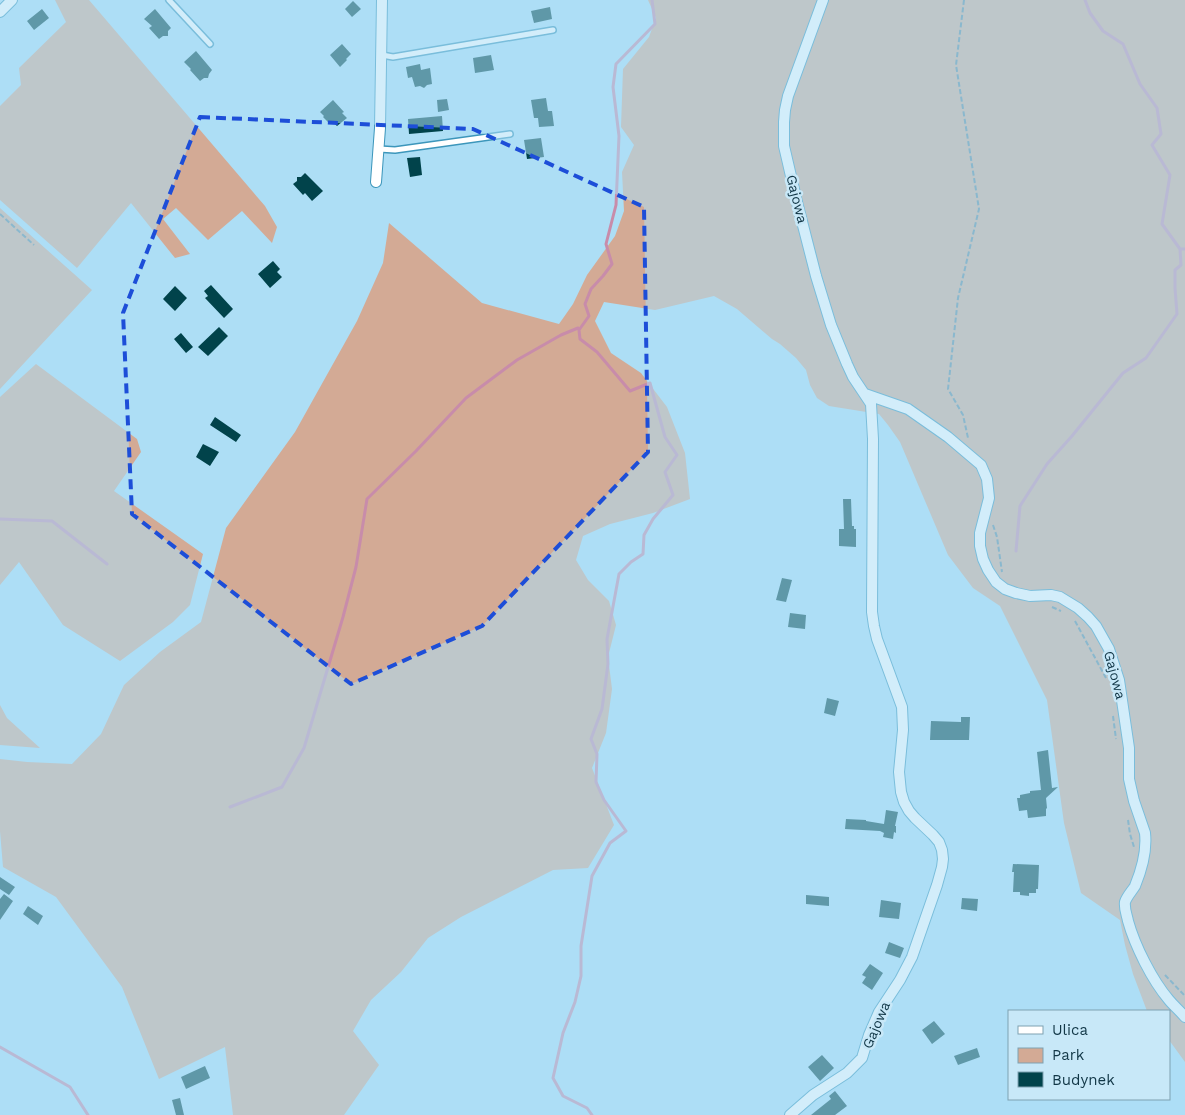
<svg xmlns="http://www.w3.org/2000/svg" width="1185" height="1115" font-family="'Work Sans',sans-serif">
	<rect width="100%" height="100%" fill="#addef5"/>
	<!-- green -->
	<path fill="#d3aa95" d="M55 0H89L265 206 277 227 272 243 242 211 208 240 176 208 163 219 190 254 175 258 131 203 77 268 0 200V106L21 85 19 68 66 22Z
		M648 0H1185V1062L1169 1040V1011H1147L1133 974 1125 945 1120 920 1081 893 1064 823 1047 700 1000 606 973 588 948 555 900 442 888 425 879 414 829 406 817 398 810 385 806 370 796 358 780 344 772 339 737 309 714 296 655 310 604 302 595 321 611 353 641 373 667 407 685 453 690 499 653 513 610 524 583 536 576 560 588 580 609 601 616 625 608 657 612 689 606 733 592 768 614 825 588 868 553 870 461 917 428 938 401 972 371 1000 353 1031 379 1065 344 1115H233L225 1047 159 1079 122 987 56 897 3 867 0 831V759L27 762 72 764 101 734 124 685 160 652 201 622 226 528 295 432 357 321 383 263 389 223 482 303 559 324 573 304 587 275 615 236 624 211 622 172 634 145 621 127 623 69 649 37 656 18Z
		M0 208 92 290 0 389Z
		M36 364 137 439 141 452 114 491 203 554 190 605 173 622 120 661 63 625 19 562 0 585V397Z
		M0 705 7 718 40 748 0 745Z"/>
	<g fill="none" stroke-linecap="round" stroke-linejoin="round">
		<!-- stream -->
		<path stroke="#c88caa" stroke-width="3" d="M1085 0 1090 13 1103 31 1123 44 1140 84 1157 108 1161 134 1152 145 1170 175 1162 224 1180 249H1185
			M0 519 52 521 107 564
			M1016 551 1020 506 1047 464 1072 436 1123 373 1146 358 1177 314 1175 288V270L1181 265 1180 249
			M230 807 282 787 304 748 343 617 356 567 367 499 416 451 466 398 517 360 561 335 578 328
			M0 1047 70 1087 88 1115
			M592 1115 587 1108 563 1096 553 1078 563 1033 575 1002 581 976V946L592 876 610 843 626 831 604 800 596 782 597 754 591 739 602 709 608 664 607 639 619 574 631 562 643 554 644 535 653 519 673 495 665 472 677 455 665 437 650 383 630 391 597 352 580 339 579 330 589 316 585 304 591 289 603 276 612 264 606 244 616 205 619 136 613 87 616 64 655 24 652 0"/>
	</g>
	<!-- building -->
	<path fill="#01434b" d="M353 1 361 9 352 17 345 9Z
		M550 7 552 19 534 23 531 11Z
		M42 9 49 18 34 30 27 21Z
		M155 9 171 28 168 31V36H163L159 39 149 28 152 26 144 19Z
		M342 44 351 54 346 59 347 60 340 67 330 55Z
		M196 51 212 70 209 74 208 78H204L200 81 190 70 191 69 184 62Z
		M491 55 494 70 475 73 473 58Z
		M420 64 421 70 430 68 432 84 427 85 424 88 420 86 415 87 412 77 408 78 406 67Z
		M546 98 548 111H552L554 126 539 127 538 118H534L531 100Z
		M447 99 449 110 438 112 437 100Z
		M333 100 344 112 342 113 347 118 337 126 332 121 330 124 323 117 324 116 320 112Z
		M442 116 443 131 409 134 408 119Z
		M541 138 544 157 527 159 524 140Z
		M420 157 422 175 410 177 407 158Z
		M305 173 323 191 312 201 305 193 303 195 293 184 297 181V177H301Z
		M273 261 280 269 277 272 282 277 270 288 258 274Z
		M211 285 233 309 224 318 205 298 208 296 204 291Z
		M175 286 187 298 175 311 163 299Z
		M219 327 228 336 208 356 198 347Z
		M181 333 193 347 186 353 174 339Z
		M215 417 241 435 236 442 210 425Z
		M203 444 219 452 210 466 196 457Z
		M843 499H851L852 526H854V529H856V547L839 546V529H844Z
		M782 578 792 580 786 602 776 600Z
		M790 613 806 615 805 629 788 627Z
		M827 698 839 701 835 716 824 713Z
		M961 717H970L969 740H930L931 721 961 722Z
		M1048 750 1052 788 1058 787 1046 798 1047 808 1046 809V816L1028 818 1027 810 1019 811 1017 798H1020V795L1030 793V791L1041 790 1037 752Z
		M886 810 898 812 895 826H896V833L894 832 893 839 883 837 884 833 880 831 845 829 846 819 866 820V821L884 824Z
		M1013 864 1039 865 1038 889H1036V893H1029V896L1020 895V892H1013L1014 872H1012Z
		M0 877 15 887 9 895 0 889Z
		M4 894 13 901 0 920V899Z
		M806 895 829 897V906L806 904Z
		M962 898 978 899 977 911 961 909Z
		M881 900 901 903 899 919 879 917Z
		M28 906 43 916 38 925 23 914Z
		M889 942 904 948 900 958 885 953Z
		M870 964 883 973 872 990 862 983 866 977 862 975Z
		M934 1021 945 1034 932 1044 922 1030Z
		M977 1048 980 1057 958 1065 954 1056Z
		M822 1055 834 1068 820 1081 808 1067Z
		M205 1066 210 1078 186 1089 181 1077Z
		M835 1091 847 1106 835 1115H811L831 1099 829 1096Z
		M180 1098 184 1115H176L172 1100Z"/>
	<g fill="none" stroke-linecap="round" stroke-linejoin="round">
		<defs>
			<path id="lane" d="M169 0 210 44
				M382 55 393 57 553 30
				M379 149 395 150 510 134"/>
			<path id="street" d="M0 12 12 0
				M376 182 380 128 382 0
				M865 394 908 409 948 437 981 465 987 479 989 498 980 533V546L983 559 988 570 996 582 1005 589 1016 593 1030 596 1051 595 1060 597 1078 608 1088 617 1096 626 1109 649 1119 680 1129 748V779L1134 801 1145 833C1147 851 1142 869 1135 886 1132 891 1127 896 1125 902 1124 909 1127 915 1128 921 1135 946 1152 980 1169 1000 1174 1006 1180 1011 1185 1017
				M790 1115 813 1095 847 1073 862 1058 869 1035 879 1012 900 980 912 957 937 885 942 867 943 859 942 850 939 842 933 835 915 818 909 811 904 802 901 792 899 772 903 730 902 707 877 639 874 626 872 612 873 439 871 404 853 377 847 364 831 325 816 276 797 202 784 146V122L785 110 788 96 823 0"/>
		</defs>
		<!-- lane casing -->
		<use href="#lane" stroke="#3c96bb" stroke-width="8"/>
		<!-- street casing -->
		<use href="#street" stroke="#3c96bb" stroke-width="12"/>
		<!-- path -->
		<path stroke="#5f8a9d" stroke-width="2" stroke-dasharray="5 2.5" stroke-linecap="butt" d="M964 0 956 65 979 209 958 298 948 389 963 415 968 438
			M0 214 34 245
			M993 525 997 537 1002 572
			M1052 607 1061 611
			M1075 621 1106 678
			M1113 716 1116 739
			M1128 820 1130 834 1134 847
			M1165 975 1185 996"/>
		<!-- lane -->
		<use href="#lane" stroke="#fff" stroke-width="5"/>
		<!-- street -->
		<use href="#street" stroke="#fff" stroke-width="10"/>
	</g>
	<!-- marked area -->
	<path d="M0 0H1185V1115H0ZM200 117 473 129 644 207 648 452 482 626 351 684 132 514 123 313Z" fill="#addef5" fill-opacity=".55" fill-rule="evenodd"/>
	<path fill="none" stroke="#1d4ed8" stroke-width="4" stroke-dasharray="10 6" stroke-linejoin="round" d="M200 117 473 129 644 207 648 452 482 626 351 684 132 514 123 313Z"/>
	<g text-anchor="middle" stroke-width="5" stroke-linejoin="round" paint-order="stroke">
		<!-- street labels -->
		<g font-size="14" fill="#123747" stroke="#c8e8f8">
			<text transform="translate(797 199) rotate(76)" y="5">Gajowa</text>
			<text transform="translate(1115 675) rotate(75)" y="5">Gajowa</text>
			<text transform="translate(876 1025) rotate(-67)" y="5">Gajowa</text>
		</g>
	</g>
	<!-- legend -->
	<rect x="1008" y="1010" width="162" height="90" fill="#c8e8f8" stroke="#7fa1b1"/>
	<rect x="1018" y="1026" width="25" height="8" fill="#ffffff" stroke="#7fa1b1"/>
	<text x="1052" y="1035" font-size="15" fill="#123747">Ulica</text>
	<rect x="1018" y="1048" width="25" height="15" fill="#d3aa95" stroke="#7fa1b1"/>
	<text x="1052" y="1060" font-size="15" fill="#123747">Park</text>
	<rect x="1018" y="1072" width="25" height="15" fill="#01434b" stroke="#7fa1b1"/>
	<text x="1052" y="1085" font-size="15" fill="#123747">Budynek</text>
</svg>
